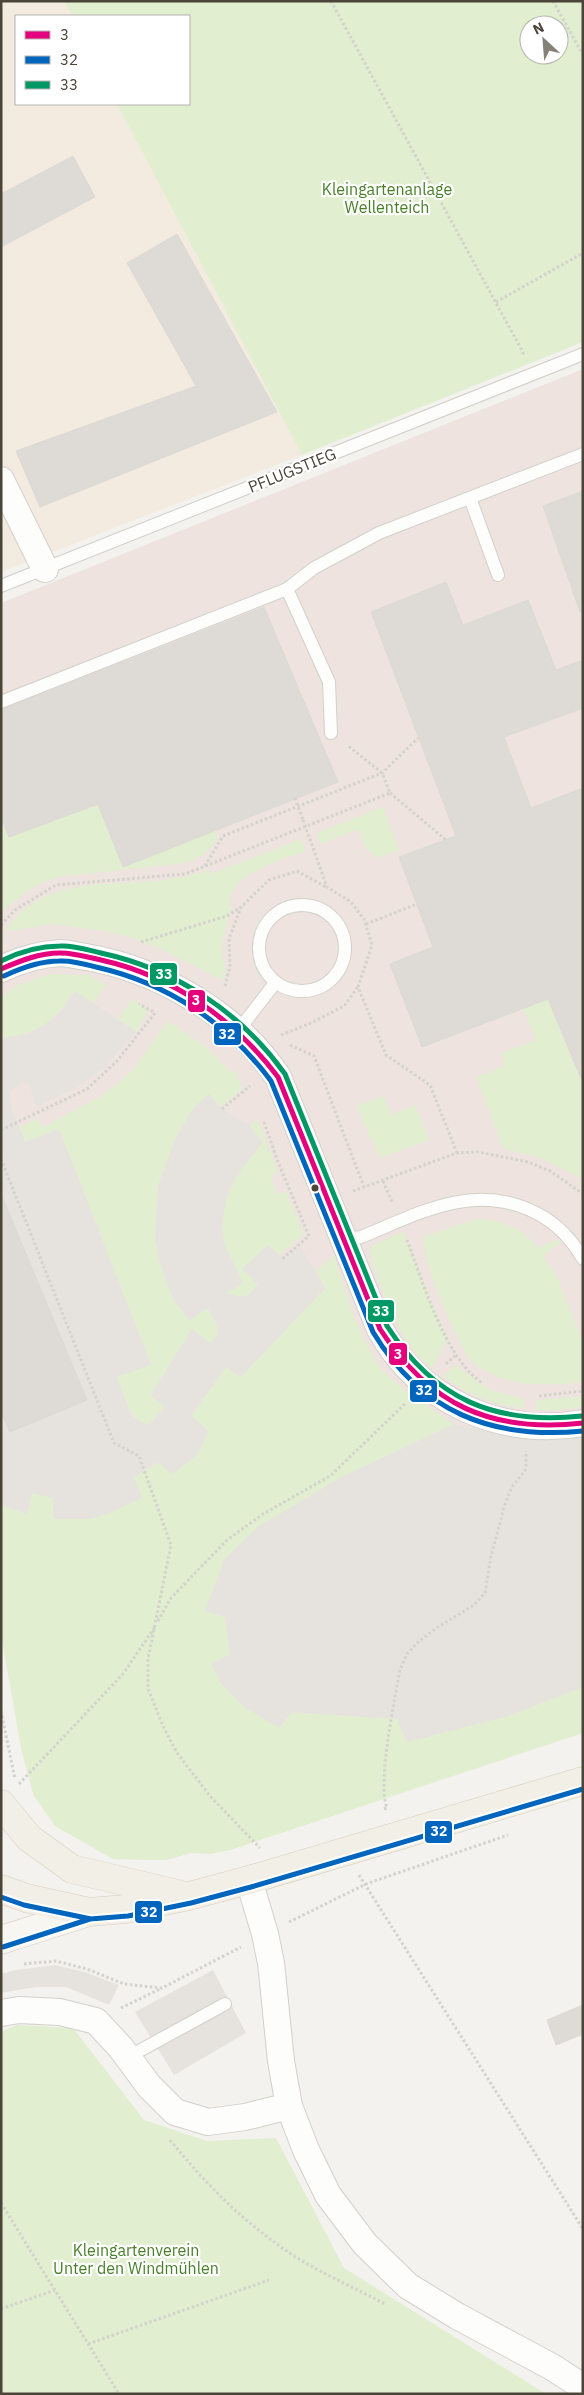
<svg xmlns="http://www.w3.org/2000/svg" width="584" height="2395" font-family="'IBM Plex Sans',sans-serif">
	<rect width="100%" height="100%" fill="#f4f2ee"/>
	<!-- commercial -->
	<path fill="#f3ebdf" d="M1 1H64L72 16H16V104H117L302 455 1 572Z"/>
	<!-- medical -->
	<path fill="#eee3df" d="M583 369V1726L167 1860 113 1859 55 1825 34 1796 22 1752 1 1634V603Z"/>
	<!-- green -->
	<path fill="#e1eecf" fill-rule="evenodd" d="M64 1H583V342L302 455 117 104H189V16H72ZM529 25H559V55H529Z
		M99 804 215 830C223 847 198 859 184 863L57 877C35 885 17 896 1 914V817L9 837Z
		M383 807 399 850 378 858 366 849 358 829 321 844 317 833Z
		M301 839 306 851C284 859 218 878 232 909 227 923 222 938 222 953 222 963 230 971 223 980L163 950 133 938 106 931 52 924 7 931 6 929C55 861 142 897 210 869L211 874Z
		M51 974 88 975 106 985 93 1003 75 991C51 1023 42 1033 1 1038V996L20 984Z
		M131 999 149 1009 136 1032 119 1019Z
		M548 999 575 1067 583 1065V1179L540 1158 503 1148 476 1077 505 1066 501 1053 536 1040 523 1009Z
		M168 1021 206 1047 230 1072 236 1070 242 1089 221 1107 209 1094C173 1126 168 1159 161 1204 159 1215 155 1227 155 1238 156 1258 166 1280 173 1298L207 1308C216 1321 223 1331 210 1344L192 1330 151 1394 165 1407 148 1425C127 1418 124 1396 117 1377L151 1364 59 1129 25 1142 19 1127 38 1119 43 1127 103 1095 132 1071Z
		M383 1096 392 1115 415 1105 430 1140 380 1158 356 1106Z
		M258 1120 278 1172 270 1175 271 1178 277 1194 286 1191 304 1235 278 1255 268 1245 243 1269 258 1285 247 1296 239 1297 226 1293C227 1284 233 1270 231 1262 228 1253 224 1246 223 1236 218 1198 240 1169 263 1142L249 1125Z
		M476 1219C502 1219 522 1228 539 1248L555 1240 561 1242 543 1256 556 1274 583 1343V1382C548 1386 499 1388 472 1361 462 1351 448 1317 442 1303 434 1281 425 1261 423 1237Z
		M404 1231 431 1301 448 1338 432 1368C397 1343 385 1294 370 1256L372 1246Z
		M334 1255C342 1285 365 1354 386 1374 406 1394 431 1409 454 1424L340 1478 258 1527 205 1611 225 1617 230 1654 211 1664 292 1712 398 1719 407 1742 508 1716 583 1687V1733L230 1850 211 1854 190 1853 167 1860 113 1859 55 1826 34 1796 22 1752 1 1634V1503L6 1507 27 1514 32 1493 54 1498 53 1519H89L107 1514 142 1498 134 1477 209 1432 191 1416 226 1367 241 1377 325 1288 316 1271Z
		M455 1365 491 1390 524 1399 525 1408C497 1407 464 1393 443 1376Z
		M583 1396V1407L553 1410H536L537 1400Z
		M17 2025 73 2028 144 2120 207 2141 276 2138 344 2268 546 2394H1V2032Z"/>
	<!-- parking -->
	<path fill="#e6e3df" d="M75 991 136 1032 104 1068 76 1088 36 1107 29 1083 20 1084 9 1092 12 1108 25 1142 59 1129 151 1365 117 1377 131 1415 139 1422 149 1425 165 1408 151 1395 192 1329 210 1343 217 1337 218 1325 208 1308 189 1321 173 1298 162 1268 155 1239 158 1186 174 1142 193 1108 209 1094 222 1109 249 1125 263 1142 236 1176 226 1198 222 1226 224 1244 243 1283 226 1293 239 1297 247 1296 258 1285 242 1269 268 1245 282 1258 299 1244 325 1288 241 1377 226 1367 191 1415 209 1432 196 1456 173 1474 157 1462 134 1477 142 1498 107 1514 89 1519H53V1498L32 1493 27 1514 6 1507 1 1503V1038L28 1034 43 1025 56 1017Z
		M454 1424 484 1429 583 1434V1687L508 1716 407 1742 397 1719 292 1712 279 1728 244 1707 221 1683 211 1664 230 1654 225 1617 205 1611 225 1558 258 1527 340 1478Z
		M55 1965 85 1972 119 1985 109 2005 66 1987H36L1 1993V1974L15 1970Z
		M213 1970 246 2033 174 2075 135 2012Z"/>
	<!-- building -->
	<path fill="#dedbd6" stroke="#dcd9d4" d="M73 156 95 197 1 247V194Z
		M177 234 277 412 40 507 16 451 196 386 127 263Z
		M583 491V611L580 612 543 506Z
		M446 582 463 625 528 600 556 670 583 660V708L504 737 531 808 583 788V1083L548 999 422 1047 390 964 433 947 399 857 456 836 371 612Z
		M264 607 338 782 123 867 98 804 9 837 1 817V710Z
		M1 1194 87 1400 10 1432 1 1411Z
		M583 2005V2034L556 2045 547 2020Z"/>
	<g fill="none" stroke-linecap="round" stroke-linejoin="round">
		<defs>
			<path id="lane" d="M470 498 498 575
				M1 586 583 354
				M287 589 329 682 331 733
				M1 702 287 589 314 568 379 533 583 454
				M259 948a43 43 0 1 1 86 0a43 43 0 1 1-86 0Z
				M238 1031 275 983
				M344 1240 361 1237C416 1215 468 1184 528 1209 553 1220 569 1235 583 1259
				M128 2057 225 2004"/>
			<path id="street" d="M1 480 45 569
				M1 969C20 960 39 954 60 953 68 953 77 956 86 957 158 969 237 1015 278 1077L380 1329C419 1401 502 1438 583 1423
				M249 1880 265 1934 271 1963 281 2061 289 2106 306 2150 328 2195 365 2244 408 2286 457 2316 552 2367 583 2387
				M1 2013 19 2010 60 2012 96 2021 121 2048 149 2086 175 2112 208 2122 245 2117 289 2106"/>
			<path id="secondary" d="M1 1940 89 1912"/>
			<path id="primary" d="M1 1804 29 1838 72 1869 178 1894
				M1 1889 26 1898 89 1912 126 1909 189 1896 249 1880 583 1781"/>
		</defs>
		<!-- lane casing -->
		<use href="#lane" stroke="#d2d0cb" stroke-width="14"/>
		<!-- street casing -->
		<use href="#street" stroke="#d2d0cb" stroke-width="28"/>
		<!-- secondary casing -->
		<use href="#secondary" stroke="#d3cfc5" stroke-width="29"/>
		<!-- primary casing -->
		<use href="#primary" stroke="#d6cebb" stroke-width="29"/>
		<!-- path -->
		<path stroke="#d3d2cc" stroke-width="3" stroke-dasharray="2.5 2.5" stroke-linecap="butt" d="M331 1 525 356
			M553 1 583 55
			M496 302 583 253
			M390 793 446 840
			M303 820 327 887 351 902 364 919 372 945 358 987 386 1055 430 1085 457 1153
			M205 866 223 836 382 773 418 738
			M366 924 417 904
			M1 925 15 910 56 885 185 874 390 793 382 773 347 745
			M141 942 227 916 241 907
			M225 986 230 967 229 939 241 907 269 880 297 871 326 887
			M281 1035 309 1024 344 1006 358 987
			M290 1045 314 1056 364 1187
			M222 1109 250 1086
			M264 1122 278 1162 309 1236 282 1259
			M1 1130 87 1089 117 1061 155 1013 139 1004
			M1 1159 114 1443 139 1456 171 1545 148 1659V1689L163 1726 177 1753 210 1796 260 1848
			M383 1181 392 1202
			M353 1191 457 1153 478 1152 528 1162 550 1171 583 1194
			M407 1240C423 1282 445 1358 482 1383
			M446 1364 456 1355
			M539 1396 583 1391
			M158 1621 170 1599 227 1540 263 1514 330 1476 406 1403
			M1 1711 15 1779
			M19 1784 123 1674 155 1627
			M384 1809 387 1808C377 1782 395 1699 400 1669L407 1654 417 1643 435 1629 474 1605 485 1593 491 1556 505 1504 512 1487 526 1469V1451
			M359 1875 583 2229
			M289 1922 366 1884 508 1835
			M24 1964 56 1961 87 1969 124 1984 162 1988 241 1947
			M121 2008 160 1989
			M170 2140C206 2184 240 2219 288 2252 318 2272 353 2287 385 2304
			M1 2203 119 2394
			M1 2309 55 2290
			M88 2344 269 2280"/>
		<!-- lane -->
		<use href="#lane" stroke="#fdfdfc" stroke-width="12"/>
		<!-- street -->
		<use href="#street" stroke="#fdfdfc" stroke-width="26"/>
		<!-- secondary -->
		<use href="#secondary" stroke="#f7f6f1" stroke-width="28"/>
		<!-- primary -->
		<use href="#primary" stroke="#f2efe6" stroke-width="28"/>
		<!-- path-bridge -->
		<path stroke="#d3d2cc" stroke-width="3" stroke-dasharray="2.5 2.5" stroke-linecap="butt" d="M295 798 303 820"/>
		<defs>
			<path id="bus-1" d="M1 969C20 961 39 953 60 953 73 953 88 957 101 960 173 976 234 1019 278 1077L380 1329C430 1406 492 1433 583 1423"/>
			<path id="bus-2" d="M4 976C21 968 40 961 59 961 71 960 85 964 96 967 167 983 228 1023 271 1081L373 1332C421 1412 492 1440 583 1431
				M1 1897 24 1905 91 1919
				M3 1947 90 1919 128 1916 191 1903 251 1887 583 1789"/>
			<path id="bus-3" d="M1 961C19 952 40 946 60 946 73 945 88 950 101 953 175 969 241 1012 285 1074L387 1326C435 1400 495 1425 582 1416"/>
		</defs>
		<!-- bus-1 casing -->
		<use href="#bus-1" stroke="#fff" stroke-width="9"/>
		<!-- bus-2 casing -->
		<use href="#bus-2" stroke="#fff" stroke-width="9"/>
		<!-- bus-3 casing -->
		<use href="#bus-3" stroke="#fff" stroke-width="9"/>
		<!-- bus-1 -->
		<use href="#bus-1" stroke="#e5007d" stroke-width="5"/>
		<!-- bus-2 -->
		<use href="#bus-2" stroke="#0065bd" stroke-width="5"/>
		<!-- bus-3 -->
		<use href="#bus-3" stroke="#096" stroke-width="5"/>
	</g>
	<!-- markers -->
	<circle fill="#4b4439" stroke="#fff" stroke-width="2" cx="315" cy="1188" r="4.5"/>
	<g text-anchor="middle" stroke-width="4.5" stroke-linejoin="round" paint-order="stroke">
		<!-- park labels -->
		<g font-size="16" fill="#4a7f2a" stroke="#fff">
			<text x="387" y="195">Kleingartenanlage<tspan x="387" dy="18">Wellenteich</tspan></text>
			<text x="136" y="2256">Kleingartenverein<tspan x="136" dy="18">Unter den Windmühlen</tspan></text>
		</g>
		<!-- street labels -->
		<g font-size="16" fill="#4b4439" stroke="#fff">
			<text transform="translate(292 470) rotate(-22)" y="6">PFLUGSTIEG</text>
		</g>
	</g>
	<g stroke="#fff" stroke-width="2">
		<rect x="149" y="962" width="29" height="24" rx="5" fill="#096"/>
		<rect x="187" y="989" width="19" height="24" rx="5" fill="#e5007d"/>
		<rect x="213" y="1022" width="29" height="24" rx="5" fill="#0065bd"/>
		<rect x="367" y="1299" width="28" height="24" rx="5" fill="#096"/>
		<rect x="388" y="1342" width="20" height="24" rx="5" fill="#e5007d"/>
		<rect x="409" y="1379" width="29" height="24" rx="5" fill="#0065bd"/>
		<rect x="424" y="1820" width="29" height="24" rx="5" fill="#0065bd"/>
		<rect x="134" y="1900" width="29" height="24" rx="5" fill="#0065bd"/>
	</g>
	<g font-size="14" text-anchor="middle" font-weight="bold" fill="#fff">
		<text x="164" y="979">33</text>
		<text x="196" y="1005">3</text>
		<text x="227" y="1039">32</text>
		<text x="381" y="1316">33</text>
		<text x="398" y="1359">3</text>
		<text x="424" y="1395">32</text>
		<text x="439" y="1836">32</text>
		<text x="149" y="1917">32</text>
	</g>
	<!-- border -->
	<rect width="584" height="2395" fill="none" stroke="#4b4439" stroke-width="5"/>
	<!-- legend -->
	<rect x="15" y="15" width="175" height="90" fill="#ffffff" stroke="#b7b4b0"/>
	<rect x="25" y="31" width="25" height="8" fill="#e5007d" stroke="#b7b4b0"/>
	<text x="60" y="40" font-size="15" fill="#4b4439">3</text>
	<rect x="25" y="56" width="25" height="8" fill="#0065bd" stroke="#b7b4b0"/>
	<text x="60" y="65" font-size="15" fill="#4b4439">32</text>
	<rect x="25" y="81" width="25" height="8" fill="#009966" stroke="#b7b4b0"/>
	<text x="60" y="90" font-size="15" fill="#4b4439">33</text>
	<!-- north arrow -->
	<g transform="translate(544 40) rotate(334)"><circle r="24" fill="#ffffff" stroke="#b7b4b0"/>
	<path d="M0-4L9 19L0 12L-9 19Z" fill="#868178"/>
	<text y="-8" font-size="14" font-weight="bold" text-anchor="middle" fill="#4b4439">N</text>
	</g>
</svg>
